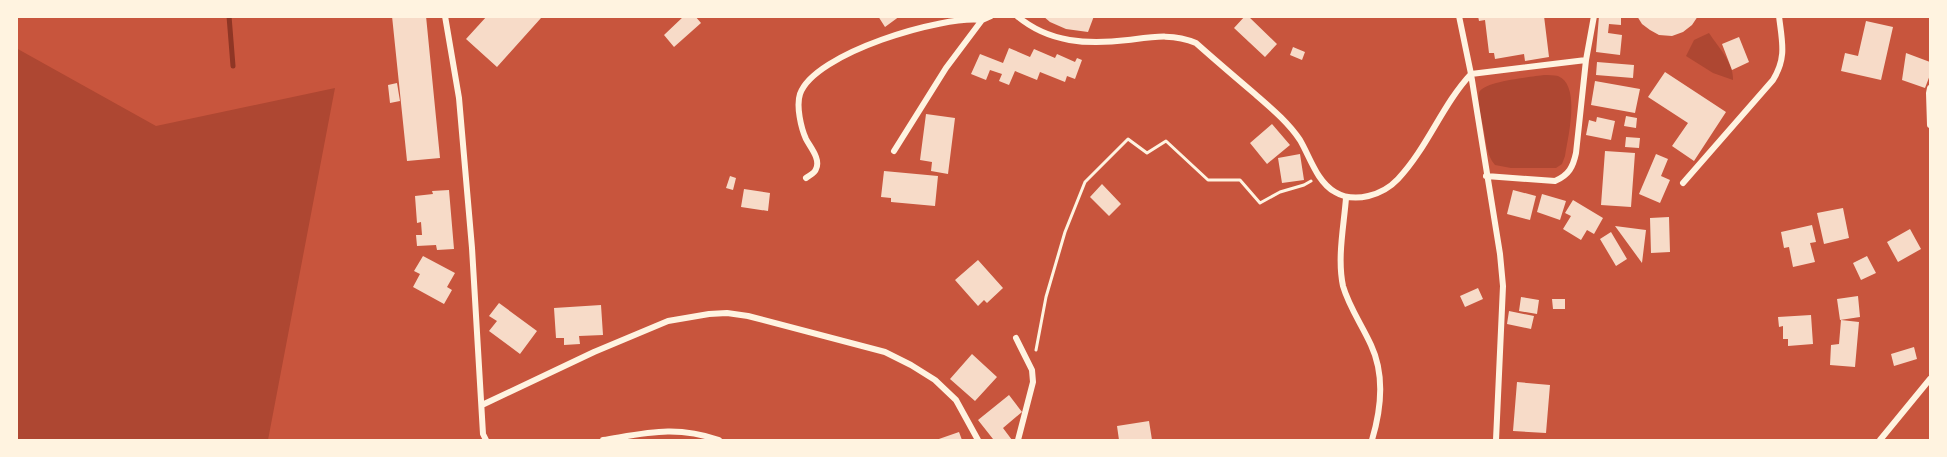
<svg xmlns="http://www.w3.org/2000/svg" width="1947" height="457" font-family="'Libre Baskerville',serif">
	<rect width="100%" height="100%" fill="#c8553d"/>
	<!-- green -->
	<path fill="#ae4732" d="M1709 33C1718 47 1734 63 1733 80L1713 73 1686 56 1694 40Z
		M16 48 156 126 335 88 268 440H17Z
		M1544 75C1548 75 1554 75 1558 76 1581 85 1568 137 1565 156L1562 164 1556 168H1511L1495 165C1486 155 1486 139 1483 126 1481 116 1477 103 1479 93 1482 81 1532 77 1544 75Z"/>
	<g fill="none" stroke-linecap="round" stroke-linejoin="round">
		<!-- stream -->
		<path stroke="#8f3625" stroke-width="5" d="M229 16 233 66"/>
	</g>
	<!-- building -->
	<path fill="#f7dbc8" d="M392 16H426L440 158 407 161Z
		M487 16H539L541 18 497 67 466 39Z
		M684 16H695L701 23 674 47 664 35Z
		M878 16H900L885 27Z
		M1043 16H1094L1088 32 1066 29 1050 22Z
		M1245 16H1248L1277 44 1265 57 1234 28Z
		M1478 16H1544L1549 57 1525 61 1524 54 1495 59 1494 53H1489L1485 20 1479 21Z
		M1599 16H1621V25L1609 24 1608 33 1622 35 1620 55 1596 52Z
		M1637 16H1698L1692 25 1683 32 1672 36 1659 35 1650 30 1642 24Z
		M1866 21 1893 27 1881 80 1841 71 1845 53 1858 56Z
		M1739 37 1749 62 1732 70 1722 44Z
		M1293 47 1305 52 1302 60 1290 55Z
		M1009 48 1030 57 1034 49 1055 58 1057 54 1075 62 1077 58 1082 60 1075 79 1067 76 1065 82 1040 72 1037 80 1015 71 1009 85 999 81 1002 74 990 70 986 80 971 74 980 54 1003 63Z
		M1906 53 1930 62V75L1925 88 1902 80Z
		M1597 62 1634 65 1633 78 1596 75Z
		M1665 72 1726 112 1694 161 1672 146 1688 123 1648 97Z
		M1595 81 1640 89 1635 113 1591 105Z
		M397 83 400 101 390 103 388 85Z
		M926 114 955 118 948 174 931 171 932 162 920 160Z
		M1626 116 1637 118 1636 128 1624 126Z
		M1597 117 1615 121 1611 140 1586 135 1589 120 1596 122Z
		M1272 124 1290 145 1267 164 1250 143Z
		M1626 137 1640 138 1639 148 1625 147Z
		M1605 151 1635 153 1631 207 1601 205Z
		M1300 154 1304 180 1282 183 1278 158Z
		M1656 154 1668 159 1661 176 1670 180 1660 203 1639 194Z
		M884 171 938 176 935 206 891 202V198L881 197Z
		M730 176 736 178 733 190 726 188Z
		M1102 184 1121 204 1109 216 1090 197Z
		M744 189 770 193 768 211 741 207Z
		M449 190 454 249 437 250 436 245 417 246 416 235H422L421 222 417 223 415 196 433 194 432 191Z
		M1513 190 1536 196 1530 220 1507 214Z
		M1542 194 1566 201 1560 220 1537 212Z
		M1573 200 1603 218 1594 234 1587 230 1581 240 1563 229 1571 216 1565 213Z
		M1843 208 1849 238 1824 244 1817 213Z
		M1669 217 1670 252 1651 253 1650 218Z
		M1812 225 1816 242 1810 243 1815 262 1793 267 1789 247 1784 248 1781 232Z
		M1615 226 1646 230 1642 263Z
		M1910 229 1921 249 1898 262 1887 242Z
		M1611 232 1627 259 1616 266 1600 239Z
		M423 256 455 273 447 287 452 290 444 304 413 287 420 274 414 271Z
		M1867 256 1876 273 1861 280 1853 263Z
		M978 260 1003 288 987 303 984 300 978 306 955 280Z
		M1478 288 1483 299 1465 307 1460 296Z
		M1858 296 1860 317 1840 320 1837 299Z
		M1521 297 1539 300 1537 314 1519 311Z
		M1552 299H1565V309H1553Z
		M499 303 537 331 520 354 489 331 497 321 489 316Z
		M601 305 603 335 579 336 580 344 564 345V338H556L554 308Z
		M1509 311 1534 316 1531 329 1507 324Z
		M1811 315 1813 344 1788 346V339H1783V326L1779 327 1778 317Z
		M1841 320 1859 322 1855 367 1830 365 1831 345 1839 344Z
		M1914 347 1917 359 1894 366 1891 354Z
		M972 354 997 377 975 401 950 379Z
		M1517 382 1550 385 1546 433 1513 431Z
		M1009 395 1022 412 1003 428 1012 440H991L993 439 978 420Z
		M1149 421 1152 440H1119L1117 426Z
		M959 432 962 440H936Z"/>
	<g fill="none" stroke-linecap="round" stroke-linejoin="round">
		<!-- path -->
		<path stroke="#fff3e0" stroke-width="3" d="M1036 350 1046 297 1065 232 1085 182 1128 139 1147 153 1166 141 1208 180H1240L1260 203 1280 192 1304 185 1311 181"/>
		<!-- minor -->
		<path stroke="#fff3e0" stroke-width="6" d="M445 16 459 98 472 248 483 434 486 440
			M1017 16C1049 43 1088 45 1128 40 1152 37 1173 33 1196 43 1215 60 1235 77 1255 94 1271 108 1288 122 1300 140 1310 157 1317 182 1335 192 1355 204 1383 195 1398 179 1428 147 1442 105 1471 74L1586 60
			M1459 16 1471 74 1500 254 1503 286 1496 440
			M1930 88 1929 93 1930 125
			M894 151 946 68 982 20 991 16
			M1486 176 1555 181C1569 175 1573 167 1576 153L1586 60 1594 16
			M806 178C810 175 815 173 816 169 821 159 810 147 806 139 801 128 796 106 800 94 814 53 943 15 982 20
			M1683 183 1773 80C1787 57 1782 42 1779 16
			M1346 198C1344 225 1337 258 1343 286 1349 307 1362 325 1371 345 1385 375 1381 410 1372 440
			M1016 338 1032 370 1033 382 1018 440
			M482 405 594 352 668 321 709 314 727 313 748 316 885 352 911 365 935 380 956 400 978 440
			M603 440C647 433 675 425 719 440
			M1880 440 1930 379"/>
	</g>
	<!-- border -->
	<rect width="1947" height="457" fill="none" stroke="#fff3e0" stroke-width="36"/>
</svg>
